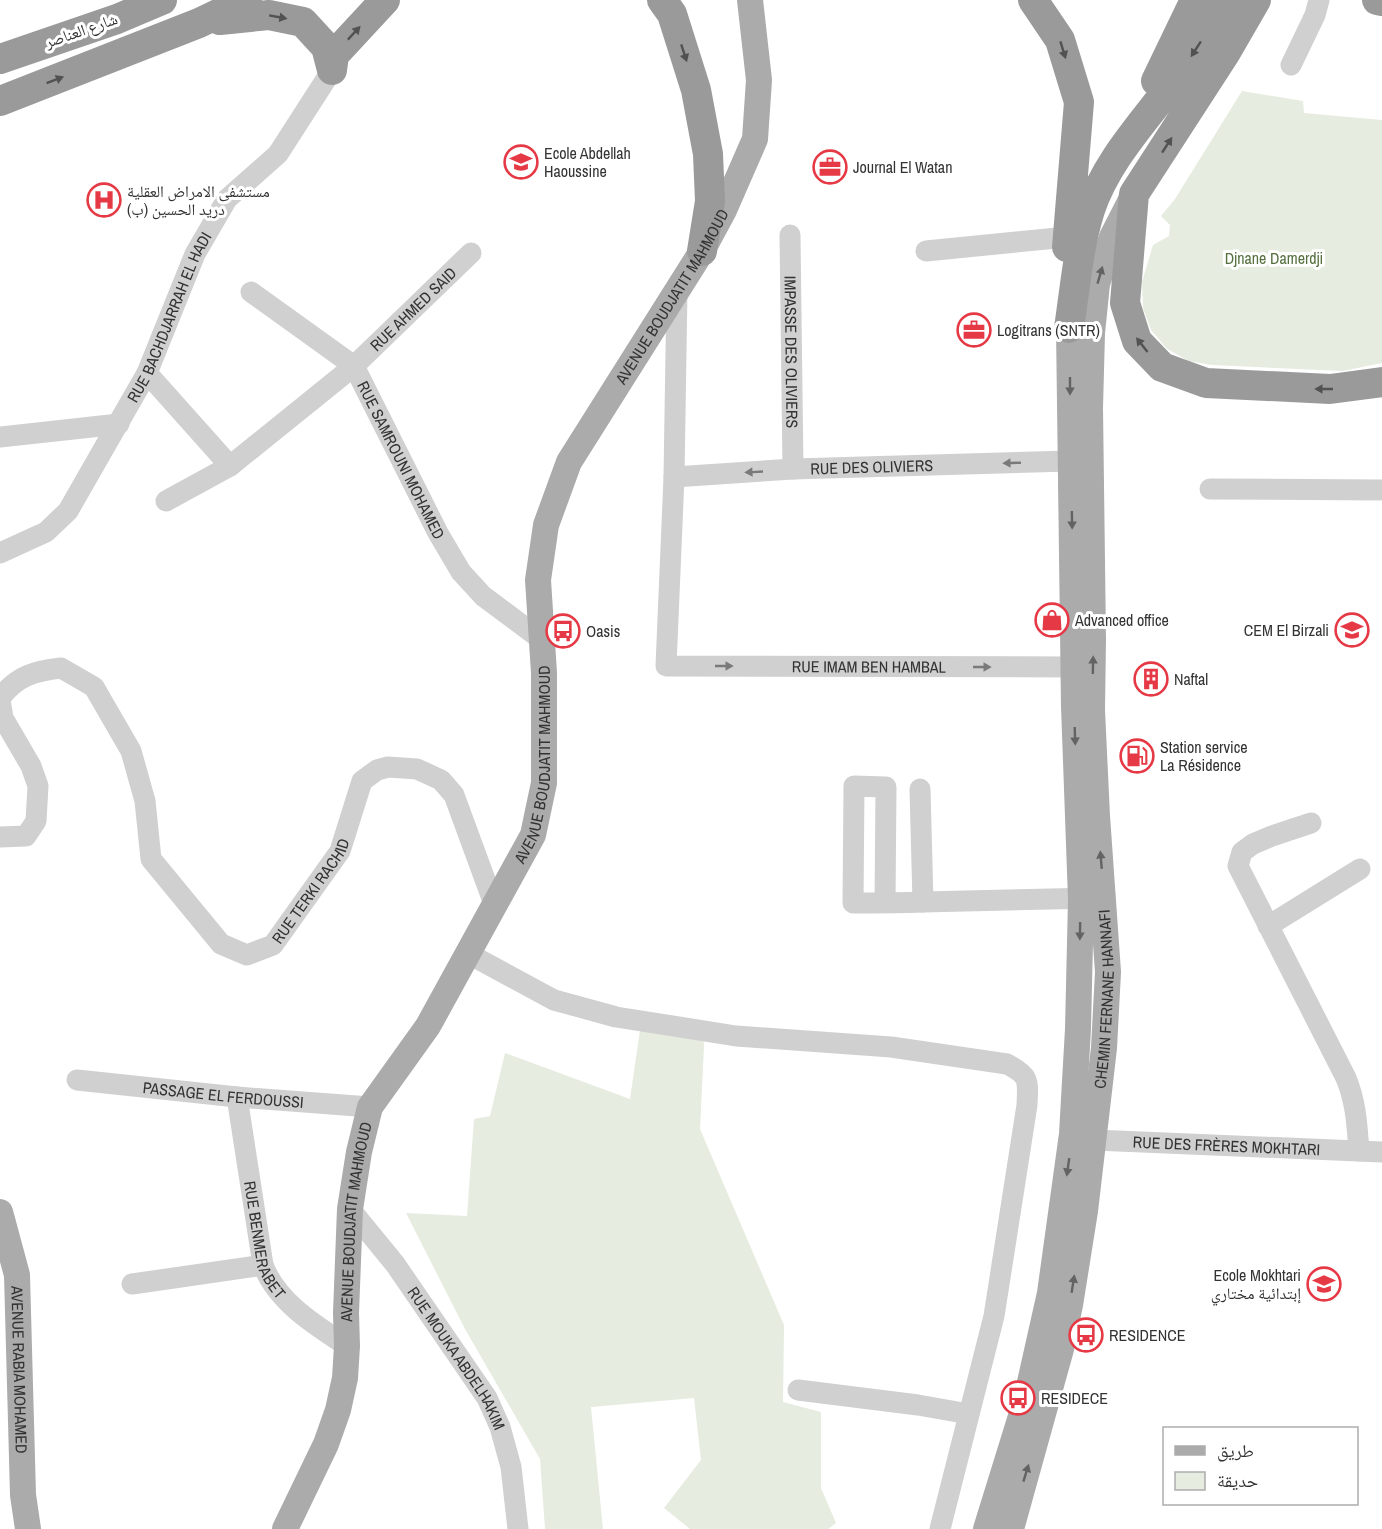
<svg xmlns="http://www.w3.org/2000/svg" width="1382" height="1529" font-family="'Archivo Narrow','Noto Naskh Arabic',sans-serif">
	<rect width="100%" height="100%" fill="#fff"/>
	<!-- green -->
	<path fill="#e6ecdf" d="M1242 91 1303 101 1304 113 1382 120V363L1343 371 1212 365 1189 361 1167 349 1151 330 1143 308 1142 282 1153 245 1169 236 1170 225 1161 216 1175 199Z
		M641 1023 703 1032 704 1047 700 1129 784 1325 783 1402 821 1412V1488L836 1523 828 1529H690L664 1508 701 1460 694 1398 591 1407 603 1529H545L540 1459 465 1329 406 1213 467 1216 474 1119 490 1116 505 1053 630 1099Z"/>
	<g fill="none" stroke-linecap="round" stroke-linejoin="round">
		<!-- minor -->
		<g stroke="#d0d0d0" stroke-width="21">
			<path d="M1291 65 1315 15 1319 0"/>
			<path id="s1" d="M790 235 793 469"/>
			<path d="M926 251 1067 237"/>
			<path id="s2" d="M677 289 674 477 666 666 1074 667"/>
			<path id="s3" d="M251 292 354 366 438 533 461 572 483 596 542 640"/>
			<path id="s4" d="M147 373 230 466 354 366 471 253"/>
			<path d="M0 437 119 424"/>
			<path id="s5" d="M674 477 793 469 1070 461"/>
			<path d="M1210 489 1382 490"/>
			<path d="M166 501 230 466"/>
			<path id="s6" d="M0 553 46 532 68 511 147 373 195 254 227 199 278 154 332 70"/>
			<path id="s7" d="M0 698C17 676 34 671 61 668L94 687 131 751 145 801 151 859 221 944 247 955 273 945 340 851 362 781 377 770 388 767 417 769 441 780 454 795 494 904"/>
			<path d="M0 700 3 718 31 766 38 786 36 821 26 836 0 837"/>
			<path d="M920 789 923 902 1097 898"/>
			<path d="M1311 823 1272 836 1253 844 1242 852 1238 866 1346 1078C1356 1102 1357 1125 1359 1151"/>
			<path d="M885 903 886 787 854 786 853 903C876 903 900 903 923 902"/>
			<path d="M1268 926 1360 869"/>
			<path d="M469 954 554 1000 616 1017 736 1036 891 1047 1007 1064C1030 1076 1028 1080 1027 1105L994 1316 940 1529"/>
			<path id="s8" d="M77 1080 237 1097 370 1107"/>
			<path id="s9" d="M237 1097 263 1265C277 1302 315 1325 347 1346"/>
			<path id="s10" d="M1077 1136 1094 1140 1382 1152"/>
			<path id="s11" d="M350 1209 395 1264 487 1398 500 1427 511 1467 518 1529"/>
			<path d="M132 1284 263 1265"/>
			<path d="M798 1390 918 1405 969 1414"/>
		</g>
		<!-- major -->
		<g stroke="#ababab" stroke-width="26">
			<path id="s12" d="M0 1212 17 1275 23 1495 28 1529"/>
			<path id="s13" d="M285 1529 326 1444 338 1410 345 1378 347 1346 346 1313 350 1209 359 1152 370 1107 428 1026 533 835 544 783V673L538 580 546 525 569 462 702 251 724 210 755 139 759 80 750 0"/>
			<path d="M986 1529 1026 1400 1050 1293 1072 1134 1078 1029 1081 899 1074 706 1069 328"/>
			<path id="s14" d="M1011 1529 1061 1349 1070 1305 1085 1211 1104 1048 1108 972 1097 816 1092 710 1093 639 1090 408 1092 333 1097 284 1112 237 1131 200"/>
		</g>
		<!-- highway -->
		<path stroke="#9a9a9a" stroke-width="30" d="M662 0 672 14 696 90 708 154 710 201 702 251
			M1033 0 1060 40 1079 102 1067 247
			M1256 0 1226 52 1134 194 1125 303 1137 341 1162 367 1206 383 1330 389 1382 382
			M1377 0 1382 1
			M220 20 269 15 303 22 326 47 332 70
			M0 59 117 19 162 0
			M332 70 334 55 385 0
			M1156 81 1195 0
			M0 101 199 23 247 0
			M1069 328C1075 289 1078 248 1090 210 1107 159 1146 120 1177 77 1195 52 1211 26 1227 0"/>
	</g>
	<!-- one-way arrows -->
	<defs><path id="oneway-solid" d="M-6-.8H1V-3.2L6.5 0L1 3.2V.8H-6Z" transform="scale(1.5)"/></defs>
	<g fill="#525252">
		<use href="#oneway-solid" transform="translate(278 17) rotate(10)"/>
		<use href="#oneway-solid" transform="translate(354 33) rotate(-47)"/>
		<use href="#oneway-solid" transform="translate(1196 49) rotate(123)"/>
		<use href="#oneway-solid" transform="translate(1063 50) rotate(73)"/>
		<use href="#oneway-solid" transform="translate(684 53) rotate(72)"/>
		<use href="#oneway-solid" transform="translate(55 80) rotate(-21)"/>
		<use href="#oneway-solid" transform="translate(1167 145) rotate(-57)"/>
		<use href="#oneway-solid" transform="translate(1142 345) rotate(-128)"/>
		<use href="#oneway-solid" transform="translate(1324 389) rotate(-180)"/>
	</g>
	<g fill="#636363">
		<use href="#oneway-solid" transform="translate(1100 275) rotate(-74)"/>
		<use href="#oneway-solid" transform="translate(1070 386) rotate(90)"/>
		<use href="#oneway-solid" transform="translate(1072 520) rotate(89)"/>
		<use href="#oneway-solid" transform="translate(1093 665) rotate(-89)"/>
		<use href="#oneway-solid" transform="translate(1075 736) rotate(88)"/>
		<use href="#oneway-solid" transform="translate(1101 860) rotate(-95)"/>
		<use href="#oneway-solid" transform="translate(1080 931) rotate(91)"/>
		<use href="#oneway-solid" transform="translate(1068 1167) rotate(98)"/>
		<use href="#oneway-solid" transform="translate(1073 1284) rotate(-81)"/>
		<use href="#oneway-solid" transform="translate(1026 1473) rotate(-73)"/>
	</g>
	<g fill="#7a7a7a">
		<use href="#oneway-solid" transform="translate(1012 463) rotate(178)"/>
		<use href="#oneway-solid" transform="translate(754 472) rotate(177)"/>
		<use href="#oneway-solid" transform="translate(724 666)"/>
		<use href="#oneway-solid" transform="translate(982 667)"/>
	</g>
	<!-- icons -->
	<defs>
		<symbol id="school-ring" viewBox="-11 -11 22 22"><circle r="9.5" fill="#fff" stroke="#e63946" stroke-width="1.5"/><path d="M0-5L7-2L0 1L-7-2ZM-4 1L0 2.5L4 1V4Q0 6-4 4Z" fill="#e63946"/></symbol>
		<symbol id="office-ring" viewBox="-11 -11 22 22"><circle r="9.5" fill="#fff" stroke="#e63946" stroke-width="1.5"/><path d="M-6-3h4V-5.5h4V-3h4V5H-6ZM-1-4.5V-3h2v-1.5ZM-6 0V1H6V0Z" fill="#e63946"/></symbol>
		<symbol id="hospital-ring" viewBox="-11 -11 22 22"><circle r="9.5" fill="#fff" stroke="#e63946" stroke-width="1.5"/><path d="M-5-5h3v3.5h4V-5h3V5h-3V1.5h-4V5h-3Z" fill="#e63946"/></symbol>
		<symbol id="shop-ring" viewBox="-11 -11 22 22"><circle r="9.5" fill="#fff" stroke="#e63946" stroke-width="1.5"/><path d="M-5-2.5h2.3a2.7 3.5 0 0 1 5.4 0H5L5.5 6h-11ZM-1.5-2.5h3a1.5 2.3 0 0 0-3 0Z" fill="#e63946"/></symbol>
		<symbol id="bus-ring" viewBox="-11 -11 22 22"><circle r="9.5" fill="#fff" stroke="#e63946" stroke-width="1.5"/><path d="M-5-6H5V4H4V6H2V4H-2V6H-4V4H-5ZM-3.5-4V0h7V-4ZM-3.5 1.2v1.5H-2V1.2ZM2 1.2v1.5H3.5V1.2Z" fill="#e63946"/></symbol>
		<symbol id="building-ring" viewBox="-11 -11 22 22"><circle r="9.5" fill="#fff" stroke="#e63946" stroke-width="1.5"/><path d="M-4-6H4V6H1V3H-1V6H-4ZM-2.5-4.3h1.7v1.8h-1.7ZM.8-4.3h1.7v1.8H.8ZM-2.5-1h1.7V.8h-1.7ZM.8-1h1.7V.8H.8Z" fill="#e63946"/></symbol>
		<symbol id="fuel-ring" viewBox="-11 -11 22 22"><circle r="9.5" fill="#fff" stroke="#e63946" stroke-width="1.5"/><path d="M-5.5-6h7V0h2V4h1.3V-2.5L3-4.5l.8-.8L6-3V5H2.5V1h-1V6h-7ZM-4.2-4.7v3.2H.2V-4.7Z" fill="#e63946"/></symbol>
	</defs>
	<g fill-rule="evenodd">
		<use href="#school-ring" x="502" y="143" width="38" height="38"/>
		<use href="#office-ring" x="811" y="148" width="38" height="38"/>
		<use href="#hospital-ring" x="85" y="181" width="38" height="38"/>
		<use href="#office-ring" x="955" y="311" width="38" height="38"/>
		<use href="#shop-ring" x="1033" y="601" width="38" height="38"/>
		<use href="#school-ring" x="1333" y="611" width="38" height="38"/>
		<use href="#bus-ring" x="544" y="612" width="38" height="38"/>
		<use href="#building-ring" x="1132" y="660" width="38" height="38"/>
		<use href="#fuel-ring" x="1118" y="737" width="38" height="38"/>
		<use href="#school-ring" x="1305" y="1265" width="38" height="38"/>
		<use href="#bus-ring" x="1067" y="1316" width="38" height="38"/>
		<use href="#bus-ring" x="999" y="1379" width="38" height="38"/>
	</g>
	<g text-anchor="middle" stroke-width="6" stroke-linejoin="round" paint-order="stroke">
		<!-- street labels -->
		<g font-size="16" fill="#333" stroke="#fff">
			<text transform="translate(81 30) rotate(-19)" y="6">شارع العناصر</text>
			<text dy="6" stroke="none"><textPath href="#s13" startOffset="1328">AVENUE BOUDJATIT MAHMOUD</textPath></text>
			<text dy="6" stroke="none"><textPath href="#s4" startOffset="366">RUE AHMED SAID</textPath></text>
			<text dy="6" stroke="none"><textPath href="#s6" startOffset="300">RUE BACHDJARRAH EL HADI</textPath></text>
			<text dy="6" stroke="none"><textPath href="#s1" startOffset="117">IMPASSE DES OLIVIERS</textPath></text>
			<text dy="6" stroke="none"><textPath href="#s3" startOffset="232">RUE SAMROUNI MOHAMED</textPath></text>
			<text dy="6" stroke="none"><textPath href="#s5" startOffset="198">RUE DES OLIVIERS</textPath></text>
			<text dy="6" stroke="none"><textPath href="#s2" startOffset="580">RUE IMAM BEN HAMBAL</textPath></text>
			<text dy="6" stroke="none"><textPath href="#s13" startOffset="824">AVENUE BOUDJATIT MAHMOUD</textPath></text>
			<text dy="6" stroke="none"><textPath href="#s7" startOffset="525">RUE TERKI RACHID</textPath></text>
			<text dy="6" stroke="none"><textPath href="#s14" startOffset="540">CHEMIN FERNANE HANNAFI</textPath></text>
			<text dy="6" stroke="none"><textPath href="#s8" startOffset="147">PASSAGE EL FERDOUSSI</textPath></text>
			<text dy="6" stroke="none"><textPath href="#s10" startOffset="150">RUE DES FRÈRES MOKHTARI</textPath></text>
			<text dy="6" stroke="none"><textPath href="#s13" startOffset="320">AVENUE BOUDJATIT MAHMOUD</textPath></text>
			<text dy="6" stroke="none"><textPath href="#s9" startOffset="146">RUE BENMERABET</textPath></text>
			<text dy="6" stroke="none"><textPath href="#s11" startOffset="184">RUE MOUKA ABDELHAKIM</textPath></text>
			<text dy="6" stroke="none"><textPath href="#s12" startOffset="160">AVENUE RABIA MOHAMED</textPath></text>
		</g>
		<!-- poi labels -->
		<g font-size="16" fill="#333" stroke="#fff" text-anchor="start">
			<text x="544" y="159">Ecole Abdellah<tspan x="544" dy="18">Haoussine</tspan></text>
			<text x="853" y="173">Journal El Watan</text>
			<text x="127" y="197">مستشفى الامراض العقلية<tspan x="127" dy="18">دريد الحسين (ب)</tspan></text>
			<text x="997" y="336">Logitrans (SNTR)</text>
			<text x="1075" y="626">Advanced office</text>
			<text x="1329" y="636" text-anchor="end">CEM El Birzali</text>
			<text x="586" y="637">Oasis</text>
			<text x="1174" y="685">Naftal</text>
			<text x="1160" y="753">Station service<tspan x="1160" dy="18">La Résidence</tspan></text>
			<text x="1301" y="1281" text-anchor="end">Ecole Mokhtari<tspan x="1301" dy="18">إبتدائية مختاري</tspan></text>
			<text x="1109" y="1341">RESIDENCE</text>
			<text x="1041" y="1404">RESIDECE</text>
		</g>
		<!-- park labels -->
		<g font-size="16" fill="#56703f" stroke="#fff">
			<text x="1274" y="264">Djnane Damerdji</text>
		</g>
	</g>
	<!-- legend -->
	<rect x="1163" y="1427" width="195" height="78" fill="#ffffff" stroke="#adadad" stroke-width="1.5"/>
	<rect x="1175" y="1446" width="30" height="9" fill="#ababab" stroke="#adadad" stroke-width="1.5"/>
	<text x="1217" y="1457" font-size="18" fill="#333333">طريق</text>
	<rect x="1175" y="1472" width="30" height="18" fill="#e6ecdf" stroke="#adadad" stroke-width="1.5"/>
	<text x="1217" y="1487" font-size="18" fill="#333333">حديقة</text>
</svg>
